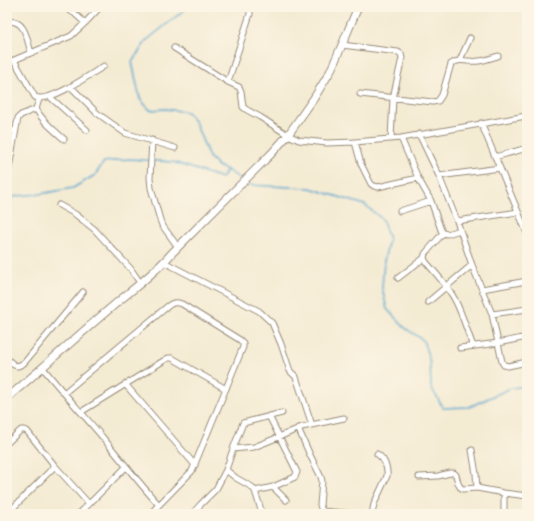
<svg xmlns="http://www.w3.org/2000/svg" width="534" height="521" font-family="Caveat,sans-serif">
	<rect width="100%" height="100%" fill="#fcf5e5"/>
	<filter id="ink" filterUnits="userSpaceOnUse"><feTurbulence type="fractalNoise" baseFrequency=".025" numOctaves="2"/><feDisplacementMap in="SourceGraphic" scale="8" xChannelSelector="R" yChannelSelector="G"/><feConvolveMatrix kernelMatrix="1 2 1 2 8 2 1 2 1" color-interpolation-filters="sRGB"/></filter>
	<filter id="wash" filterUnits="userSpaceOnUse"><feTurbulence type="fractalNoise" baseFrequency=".012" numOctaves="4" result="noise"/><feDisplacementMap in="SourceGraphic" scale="16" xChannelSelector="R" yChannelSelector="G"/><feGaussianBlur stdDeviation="0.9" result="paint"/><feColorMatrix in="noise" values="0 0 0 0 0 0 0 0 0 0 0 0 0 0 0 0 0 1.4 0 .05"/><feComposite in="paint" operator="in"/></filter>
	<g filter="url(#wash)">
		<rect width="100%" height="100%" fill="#f4ebd3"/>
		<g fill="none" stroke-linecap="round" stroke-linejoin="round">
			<!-- stream -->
			<path stroke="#56a7d0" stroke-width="1.5" d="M188 7 147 40 132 62 140 99 150 110 166 109 187 112 195 122 209 157 218 166 227 170 242 180
				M245 182 249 185 310 188 365 205 382 219 389 239 384 261 382 288 387 309 405 328 423 340 430 362 431 387 443 408 469 407 511 388 527 386
				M7 201 16 196 40 194 73 188 95 175 104 162 129 159 173 162 222 178 227 170"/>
		</g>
	</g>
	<g filter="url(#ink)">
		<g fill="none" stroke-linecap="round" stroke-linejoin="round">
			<defs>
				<path id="street" d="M64 7 74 13 85 23
					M7 22C25 18 27 39 31 53
					M342 45 398 52 401 54 402 58 393 98 391 139
					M174 48 228 82 239 87 241 91 243 107 247 110 260 117 288 135 299 140 327 143 355 142 401 138 526 116
					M14 60 35 97C49 104 91 74 104 66
					M460 60 470 38
					M7 63 71 36 85 23 100 7
					M228 82 250 14V7
					M71 87 97 113 125 133 175 148
					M360 94 433 102 438 101 442 95 451 64C461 57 468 63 479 61 486 60 492 58 498 56
					M50 97 87 130
					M39 99 36 109C42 121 54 130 64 139
					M481 123 527 233
					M7 130 15 131
					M419 134 439 176 457 221 472 265 492 314 502 362 504 365 508 366 527 362
					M401 138 418 178
					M152 140 150 178 151 188 160 220 162 225 178 247
					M355 142 361 164 371 184 374 186 378 187 418 178 431 201 441 230 443 233 447 234 460 230
					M495 157 527 148
					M9 168 18 118 21 115 36 109
					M439 176 500 168
					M59 205 75 214 94 229 130 268 141 284
					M400 211 431 201
					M457 221 518 212
					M443 233 425 254 424 258 426 262C436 274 449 287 456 302 463 316 467 331 473 346
					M164 262 259 311 272 323 281 344 290 371 296 377 312 425
					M398 278 424 258
					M482 289 527 281
					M428 302 472 265
					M492 314 527 309
					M460 348 498 343 527 337
					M7 359 14 365 18 366 24 363 83 292
					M43 368C62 392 84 415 104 439 122 461 140 484 159 505
					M125 384 195 465
					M64 393 168 306C173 302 176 302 182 304L240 340 243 343V347L192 471 150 514
					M81 412 168 358H172L226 389
					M298 428 310 455 321 477 322 481 320 505 322 511
					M7 443 21 430H24L27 431 55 466 89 504
					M233 449 254 447 279 437 302 427 344 418
					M472 450 476 474 477 488
					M226 470 236 478 252 487 255 491 261 510
					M419 477 438 476 450 473H454L456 475 458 483 460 487 463 489 477 488 504 493 527 496
					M273 487 286 500
					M255 491 273 487 295 477 297 472 269 416
					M7 514 55 466
					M79 514 126 467
					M192 514 201 504 216 489 226 470 233 449 243 423 282 413
					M319 514 322 511 354 514
					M372 514 374 504 387 476C388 468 384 458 377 454
					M504 514V493"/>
				<path id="secondary" d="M7 398C43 368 77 336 113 306 133 289 155 273 172 253L272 153 288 135 314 98 330 72 342 45 358 7"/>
			</defs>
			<!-- street casing -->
			<use href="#street" stroke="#988a78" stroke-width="7"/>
			<!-- secondary casing -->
			<use href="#secondary" stroke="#988a78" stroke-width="9"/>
			<!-- street -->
			<use href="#street" stroke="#fff" stroke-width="5"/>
			<!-- secondary -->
			<use href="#secondary" stroke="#fff" stroke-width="7"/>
		</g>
	</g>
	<!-- margin -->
	<rect width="534" height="521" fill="none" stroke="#fcf5e5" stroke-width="24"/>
</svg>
